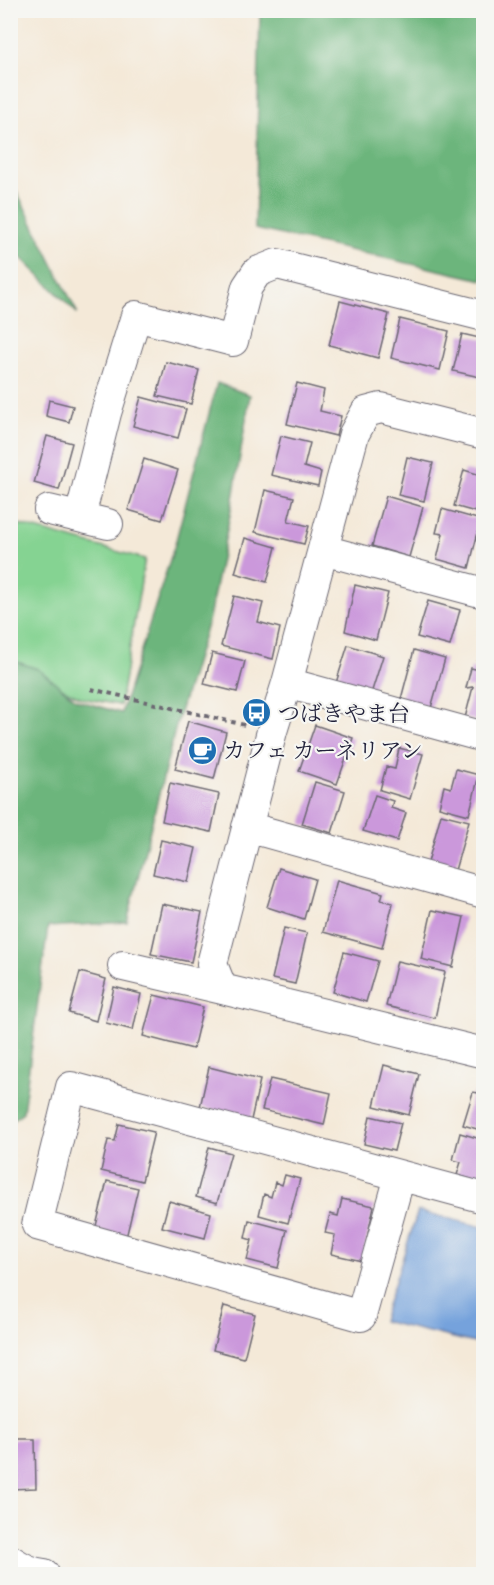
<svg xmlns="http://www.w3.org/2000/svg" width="494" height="1585" font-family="'IM FELL French Canon','Noto Serif JP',serif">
	<rect width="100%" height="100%" fill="#f6f6f2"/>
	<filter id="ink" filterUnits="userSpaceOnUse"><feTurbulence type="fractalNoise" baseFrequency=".0167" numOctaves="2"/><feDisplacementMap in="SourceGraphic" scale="12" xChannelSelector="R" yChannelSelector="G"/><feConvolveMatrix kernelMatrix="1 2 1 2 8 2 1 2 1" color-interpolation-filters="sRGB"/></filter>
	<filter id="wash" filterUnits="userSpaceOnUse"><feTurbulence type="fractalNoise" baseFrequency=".008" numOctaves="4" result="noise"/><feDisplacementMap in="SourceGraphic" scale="24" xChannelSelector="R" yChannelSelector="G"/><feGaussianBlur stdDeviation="1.35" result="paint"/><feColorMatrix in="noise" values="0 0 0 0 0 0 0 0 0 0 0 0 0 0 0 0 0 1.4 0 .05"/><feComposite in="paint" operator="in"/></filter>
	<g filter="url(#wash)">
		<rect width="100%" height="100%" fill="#f4e9d8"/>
		<!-- green -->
		<path fill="#85d392" stroke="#547a66" stroke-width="1.5" d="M10 522 145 559 120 705 82 698 11 664Z"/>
		<!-- forest -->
		<path fill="#6cb57c" stroke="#476c5c" stroke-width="1.5" d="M260 11H483V280L255 229Z
			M11 180 78 314 11 248Z
			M217 383 250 395 232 505 209 618 177 722 127 922 48 927 23 1112 11 1121V660L38 669 77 700 121 713 175 544Z"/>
		<!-- water -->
		<path fill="#74a2dc" stroke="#4b628c" stroke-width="1.5" d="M418 1211 483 1227V1345L382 1321Z"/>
		<g id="blocks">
			<!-- building -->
			<path fill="#cb98db" d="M340 301 389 314 378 358 329 345Z
				M400 319 449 331 440 370 391 358Z
				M462 334 484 339V378L453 371Z
				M166 362 199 370 191 404 157 396Z
				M297 383 324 390 320 411 341 416 336 436 287 424Z
				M141 397 186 409 178 438 133 426Z
				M49 400 73 406 69 422 46 416Z
				M47 436 72 443 59 490 34 483Z
				M281 436 310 443 304 467 321 472 318 486 271 475Z
				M407 457 433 463 424 501 398 495Z
				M144 459 178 470 162 520 128 510Z
				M464 470 484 476V498L479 513 454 506Z
				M265 490 294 497 288 521 309 526 304 544 255 532Z
				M386 496 423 507 409 557 372 546Z
				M442 509 481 520 469 568 437 559 443 534 436 533Z
				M245 538 276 547 267 582 235 573Z
				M355 585 388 593 376 640 345 631Z
				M234 596 263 603 258 622 280 628 273 659 221 646Z
				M428 601 460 610 450 646 417 637Z
				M483 638 484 639V665L477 663Z
				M348 645 383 656 370 697 335 686Z
				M414 650 445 659 431 708 401 699Z
				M212 653 245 661 237 692 204 684Z
				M471 668 484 671V723L465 718 473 687 466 688Z
				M188 721 226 732 214 779 175 769Z
				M315 725 353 738 337 784 299 771Z
				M399 748 423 754 410 799 380 790 386 767 395 769Z
				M456 769 479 775 469 815 439 807 444 786 451 788Z
				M315 782 345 791 332 833 302 824Z
				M170 783 219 794 211 832 162 821Z
				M375 795 393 801 391 808 406 813 397 841 363 831Z
				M441 814 469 821 454 874 427 866Z
				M161 840 196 848 188 882 153 874Z
				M279 868 315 879 304 919 267 907Z
				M337 880 383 893 381 900 393 903 382 948 323 932Z
				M162 904 202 912 191 962 151 954Z
				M432 910 464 917 453 967 421 959Z
				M284 928 307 933 295 984 272 979Z
				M344 952 378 961 366 1002 333 992Z
				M397 961 445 972 435 1018 386 1006Z
				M80 972 106 979 96 1021 69 1013Z
				M114 987 141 994 133 1030 106 1023Z
				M154 995 203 1007 193 1049 143 1036Z
				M384 1065 419 1074 409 1115 374 1106Z
				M209 1067 260 1080 251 1120 200 1107Z
				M270 1079 331 1093 324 1125 262 1110Z
				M483 1079H484V1131L463 1125 473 1092 478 1093Z
				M370 1116 401 1123 394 1151 364 1144Z
				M119 1124 154 1132 142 1181 101 1171 108 1140 115 1141Z
				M460 1133 484 1140V1172L481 1182 457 1175 461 1162 453 1160Z
				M209 1147 231 1153 217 1203 196 1197Z
				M285 1175 300 1179 288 1223 259 1215 264 1194 271 1197 275 1182 282 1185Z
				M107 1181 138 1188 126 1238 95 1230Z
				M342 1199 374 1206 362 1261 331 1254 335 1235 325 1233 330 1214 338 1216Z
				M169 1201 211 1213 205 1238 162 1227Z
				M249 1220 287 1230 278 1268 247 1260 252 1240 245 1238Z
				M224 1306 255 1314 244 1358 213 1350Z
				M10 1439H35L36 1488 10 1489Z"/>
		</g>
	</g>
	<g filter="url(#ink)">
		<use href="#blocks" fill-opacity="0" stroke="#6c6872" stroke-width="1.5"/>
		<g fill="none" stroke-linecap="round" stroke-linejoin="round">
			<defs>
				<path id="minor" d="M484 434 381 408 366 412 354 434 287 683 272 731 212 964 222 989 484 1053
					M49 510 108 524
					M80 517 106 413 136 316 233 341 247 287 257 272 277 264 484 316
					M323 550 484 593
					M287 683 484 737
					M247 827 484 893
					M123 966 222 989
					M400 1176 361 1316 37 1225 71 1087 484 1198
					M10 1560C21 1567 31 1573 44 1574"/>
			</defs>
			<!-- minor casing -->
			<use href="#minor" stroke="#6c6872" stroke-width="32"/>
			<!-- path -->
			<path stroke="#6c6872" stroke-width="4" stroke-dasharray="4.5 4.5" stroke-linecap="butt" d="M91 689 245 725"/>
			<!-- minor -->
			<use href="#minor" stroke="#fff" stroke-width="30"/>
		</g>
	</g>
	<!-- icons -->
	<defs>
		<symbol id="bus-disc" viewBox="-11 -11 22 22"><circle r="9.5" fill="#1f6fb2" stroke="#f6f6f2"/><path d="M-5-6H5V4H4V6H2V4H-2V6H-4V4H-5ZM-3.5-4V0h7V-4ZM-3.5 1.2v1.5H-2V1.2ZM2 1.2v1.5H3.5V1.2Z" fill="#fff"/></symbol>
		<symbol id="cafe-disc" viewBox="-11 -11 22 22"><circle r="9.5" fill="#1f6fb2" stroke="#f6f6f2"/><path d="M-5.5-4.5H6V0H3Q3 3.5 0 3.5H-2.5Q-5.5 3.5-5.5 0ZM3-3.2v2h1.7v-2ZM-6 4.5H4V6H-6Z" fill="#fff"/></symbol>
	</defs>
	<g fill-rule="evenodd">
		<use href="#bus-disc" x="240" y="696" width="33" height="33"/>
		<use href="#cafe-disc" x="186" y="734" width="33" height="33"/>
	</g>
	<g text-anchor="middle" stroke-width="4.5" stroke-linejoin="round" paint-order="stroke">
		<!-- poi labels -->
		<g font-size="22" fill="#22223b" stroke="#f6f6f2" text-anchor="start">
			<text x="278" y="721">つばきやま台</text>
			<text x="223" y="758">カフェ カーネリアン</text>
		</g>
	</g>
	<!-- margin -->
	<rect width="494" height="1585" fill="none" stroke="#f6f6f2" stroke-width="36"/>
</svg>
